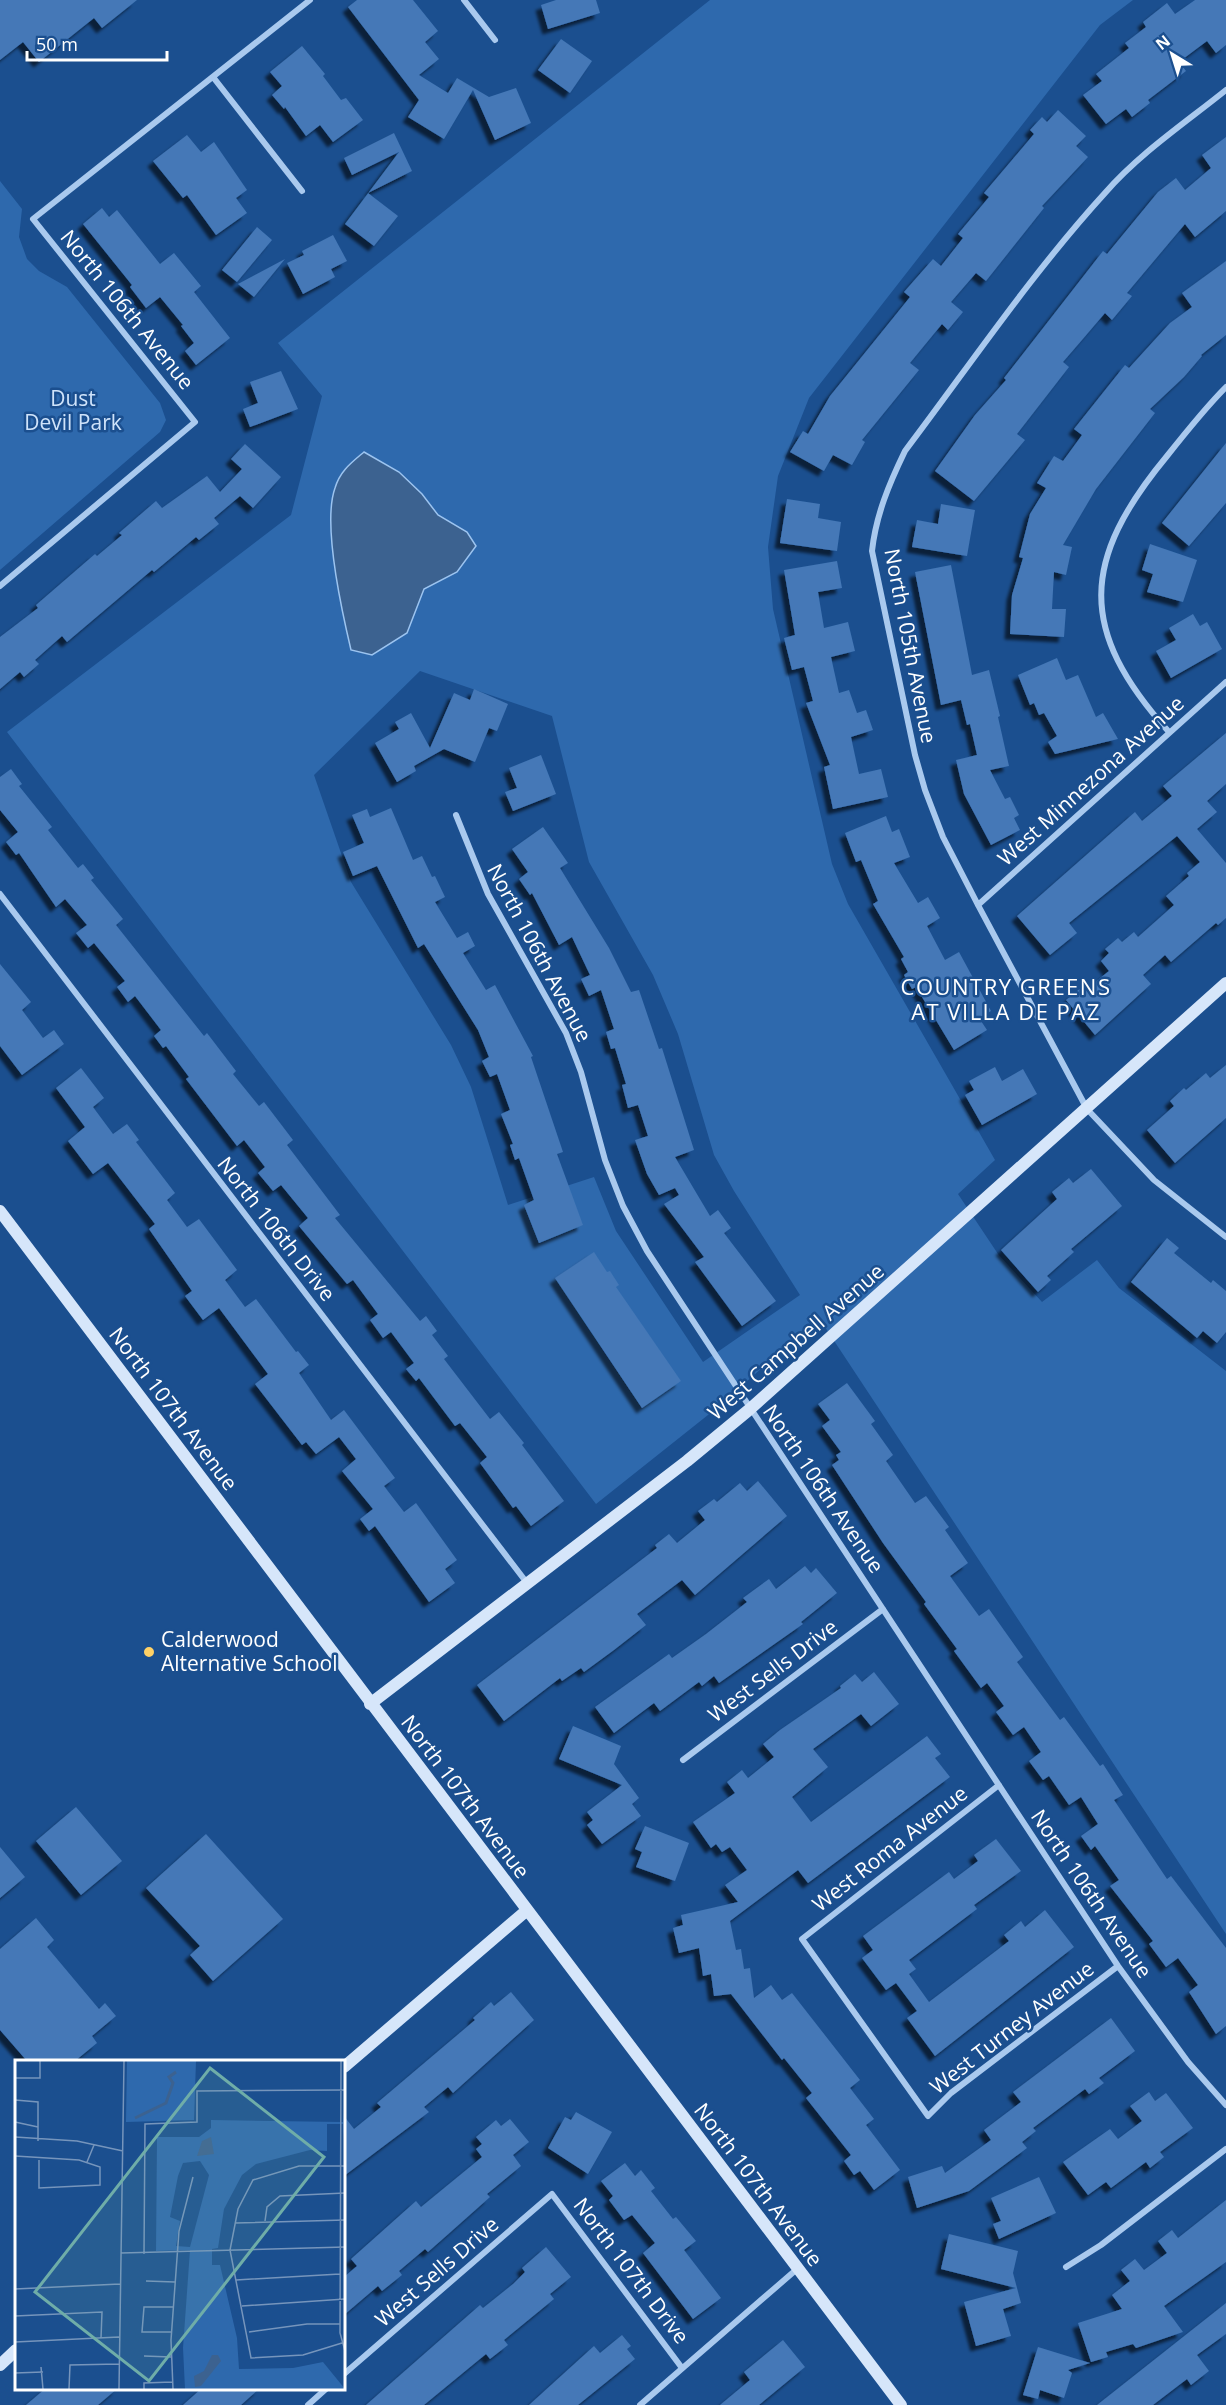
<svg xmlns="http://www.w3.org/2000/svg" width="1226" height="2405" font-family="'Open Sans',sans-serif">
	<defs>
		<filter id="shadow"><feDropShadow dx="-5.5" dy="5.5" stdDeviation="1.5" flood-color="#0009"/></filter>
	</defs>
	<rect width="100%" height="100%" fill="#1b4f8f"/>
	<!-- green -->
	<path fill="#2e69ad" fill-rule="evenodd" d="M710 0H1133L1100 25 809 398 778 476 768 547 773 609 832 864 848 904 995 1160 958 1194 998 1254 1042 1302 1097 1260 1119 1288 1226 1371V1934L819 1318 713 1411 596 1504 7 732 291 515 322 396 278 343ZM420 671 552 716 589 862 653 975 678 1034 714 1155 734 1191 800 1295 703 1362 616 1231 594 1177 508 1205 471 1087 451 1045 351 882 314 775Z
		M0 181 22 209 19 237 27 259 39 271 67 287 160 403 166 420 160 432 0 570Z"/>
	<!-- water -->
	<path fill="#3c6290" stroke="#9cc4f0" stroke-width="1.5" d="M364 452 399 472 422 494 438 515 467 532 476 546 457 572 424 589 407 633 372 655 351 650C342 612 322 524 335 488 340 471 351 463 364 452Z"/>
	<!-- building -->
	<path fill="#4478b7" filter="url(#shadow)" d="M0 0H137L102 28 94 18 39 62 23 42 0 60Z
		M357 0H413L438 31 425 42 439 59 419 75 448 93 457 78 489 97 516 88 531 123 495 140 473 90 444 139 408 117 419 100 348 7Z
		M556 0H596L600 13 548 29 541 5Z
		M1195 0H1226V45L1216 53 1207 41 1179 62 1186 71 1148 100 1150 103 1132 117 1126 109 1106 124 1083 95 1102 81 1096 74 1129 48 1125 43 1146 27 1143 22 1167 3 1175 14Z
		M561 39 592 61 570 93 538 70Z
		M302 46 325 74 323 76 341 100 346 98 363 120 333 142 320 125 306 136 285 107 284 109 272 95 282 86 270 72Z
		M1058 110 1086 136 1076 146 1088 157 1042 206 1044 208 986 281 976 273 951 302 963 312 948 330 942 324 910 363 919 370 862 440 865 442 852 465 833 455 824 471 790 452 803 431 808 434 830 396 910 297 904 292 933 259 941 266 963 238 958 234 989 197 984 193 1034 134 1030 130 1042 117 1047 122Z
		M394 133 412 171 368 193 398 216 374 246 345 224 399 152 352 175 344 158Z
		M187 135 201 152 214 142 247 190 236 198 247 213 216 235 187 195 183 198 153 161Z
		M1226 137V211L1195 237 1185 224 1127 293 1132 296 1112 320 1105 313 1082 340 1063 362 1069 367 1017 434 1025 440 974 501 935 471 975 415 1006 380 1004 378 1103 251 1107 254 1158 192 1176 178 1185 190 1211 168 1202 155Z
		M102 208 109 217 117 210 160 264 174 253 201 286 194 292 230 338 196 365 185 351 194 343 181 326 183 325 160 297 146 308 130 287 132 285 83 224Z
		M257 227 272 240 237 282 222 270Z
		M333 235 347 261 331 269 335 277 303 294 287 263 304 255 302 251Z
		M285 259 254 297 238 284Z
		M1226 261V335L1201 355 1202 356 1184 377 1150 409 1155 413 1096 489 1063 545 1072 547 1066 575 1054 572 1052 609H1066L1064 637 1010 634 1012 595 1023 558 1019 557 1030 514 1046 488 1037 483 1054 456 1063 461 1082 435 1074 429 1125 365 1129 368 1170 323 1192 307 1182 293Z
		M281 371 298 409 250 427 243 409 258 403 250 382Z
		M1226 443V503L1189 546 1162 523Z
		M245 444 281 477 253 508 240 496 214 518 219 524 199 540 196 537 154 572 152 570 67 642 62 636 35 660 39 664 24 677 20 672 0 689V637L38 608 36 605 95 554 97 556 122 535 119 533 156 501 162 508 207 476 220 492 242 469 231 459Z
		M787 499 820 504 818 518 841 522 837 551 780 543Z
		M941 504 975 510 967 556 912 547 917 520 938 524Z
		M1150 544 1197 560 1183 602 1147 592 1153 574 1142 570Z
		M837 561 842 588 818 592 824 628 848 622 855 651 831 657 839 693 849 690 857 713 866 710 873 730 851 737 859 774 881 769 888 797 833 809 824 767 830 765 806 703 813 701 804 667 792 670 784 638 795 635 784 570Z
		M951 565 972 675 989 670 1000 716 998 717 1009 766 990 770 1005 799 1010 797 1019 815 1014 818 1020 830 991 845 964 794 956 760 977 755 970 724 967 725 961 700 941 705 915 572Z
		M1193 614 1200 626 1207 622 1222 649 1171 678 1156 651 1176 640 1169 628Z
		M1057 658 1066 680 1078 675 1096 717 1103 713 1118 739 1055 754 1048 742 1057 736 1044 713 1039 715 1034 703 1030 705 1018 675Z
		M474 689 508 704 497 731 489 728 475 762 444 749 414 766 416 771 397 782 375 743 399 729 395 722 411 713 430 748 454 693 470 700Z
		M1226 733V784L1207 801 1217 812 1197 829 1226 863V918L1218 925 1216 923 1171 962 1165 955 1143 975 1151 984 1095 1035 1066 1000 1082 987 1085 990 1109 971 1101 961 1109 953 1105 949 1118 938 1122 942 1134 932 1138 937 1174 905 1166 896 1189 876 1187 873 1200 862 1177 836 1069 923 1077 933 1050 955 1017 916 1135 812 1142 821 1172 796 1163 786Z
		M541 755 556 794 513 811 505 792 517 788 509 768Z
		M11 769 22 784 19 786 52 827 48 830 78 868 83 864 94 878 91 880 123 919 116 925 204 1036 207 1033 236 1071 233 1074 259 1106 264 1102 293 1140 287 1145 340 1215 335 1218 420 1321 426 1316 437 1331 432 1335 448 1356 444 1359 490 1419 499 1412 524 1443 522 1445 564 1501 531 1526 516 1506 513 1508 480 1463 487 1457 460 1423 455 1426 419 1378 416 1381 406 1369 414 1363 391 1332 383 1338 370 1320 378 1314 353 1280 347 1284 299 1226 308 1218 281 1185 273 1191 258 1173 265 1167 244 1140 237 1146 186 1079 189 1077 166 1046 163 1048 154 1036 161 1030 135 996 128 1002 117 987 125 981 94 943 88 948 76 933 87 925 65 899 56 907 19 853 16 855 6 842 18 832 0 810V777Z
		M391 808 413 860 422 856 432 877 435 876 445 897 435 902 457 938 468 932 475 946 463 953 486 990 495 985 533 1056 531 1057 563 1152 557 1154 583 1225 539 1243 524 1205 534 1200 519 1158 515 1160 510 1145 513 1144 501 1114 510 1110 497 1074 490 1077 482 1061 489 1057 478 1030 424 944 418 948 377 866 353 876 343 852 364 843 352 815 367 809 370 817Z
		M886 816 892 832 899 829 910 857 894 863 918 903 928 897 940 918 927 926 945 960 959 952 991 1011 979 1018 987 1030 954 1050 916 987 912 989 904 975 908 972 901 959 904 957 873 904 878 901 861 860 856 862 845 833Z
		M543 827 568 863 560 868 609 948 631 992 639 990 659 1049 662 1048 694 1150 675 1157 710 1216 718 1210 731 1228 724 1233 776 1301 742 1326 695 1262 704 1257 664 1204 679 1195 675 1188 659 1195 647 1174 635 1140 648 1136 638 1105 628 1108 622 1085 626 1084 615 1048 611 1049 606 1032 614 1029 601 990 589 996 581 979 590 975 572 937 559 945 532 893 530 895 519 879 528 872 512 849Z
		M0 964 31 1002 22 1010 43 1038 54 1030 64 1044 22 1075 0 1046Z
		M1226 1065V1118L1175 1163 1147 1130 1174 1106 1170 1101 1184 1088 1186 1090 1206 1073 1210 1078Z
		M995 1067 1002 1081 1023 1069 1037 1094 982 1125 965 1095 974 1090 969 1081Z
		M81 1068 104 1098 93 1107 113 1134 127 1124 139 1140 136 1142 175 1193 167 1200 187 1227 199 1219 237 1270 225 1280 245 1307 256 1299 296 1352 298 1351 309 1365 299 1373 331 1420 344 1410 395 1478 384 1486 404 1512 416 1503 457 1560 445 1569 455 1583 429 1602 375 1526 369 1531 360 1519 373 1509 342 1471 356 1459 339 1437 316 1454 306 1442 302 1445 255 1384 268 1374 219 1308 203 1320 185 1296 192 1291 149 1229 155 1224 108 1163 93 1174 68 1141 85 1127 56 1088Z
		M1091 1169 1122 1206 1071 1249 1074 1252 1047 1276 1051 1280 1038 1292 1001 1250 1057 1199 1052 1192 1069 1178 1073 1183Z
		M1167 1238 1179 1248 1174 1253 1211 1283 1213 1280 1226 1291V1332L1217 1343 1203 1331 1197 1338 1131 1282Z
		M594 1252 607 1272 610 1271 619 1285 616 1287 681 1381 642 1408 555 1278Z
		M847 1383 875 1421 871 1424 893 1455 886 1461 915 1503 926 1496 949 1527 945 1530 968 1563 950 1576 979 1616 989 1609 1023 1657 1017 1662 1060 1720 1064 1717 1100 1766 1103 1764 1123 1795 1114 1800 1167 1879 1171 1876 1226 1948V2026L1216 2034 1189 1992 1198 1985 1178 1958 1166 1967 1149 1944 1153 1941 1110 1886 1119 1880 1095 1846 1091 1850 1081 1836 1098 1824 1081 1797 1069 1805 1049 1776 1043 1780 1029 1761 1041 1752 1024 1727 1013 1735 996 1712 1004 1706 987 1683 981 1688 954 1651 957 1649 924 1604 926 1602 883 1543 832 1465 839 1460 836 1455 841 1452 822 1426 830 1420 818 1404Z
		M758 1481 787 1516 695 1595 682 1580 637 1614 646 1625 614 1650 584 1672 581 1668 562 1681 560 1678 504 1721 477 1685 657 1548 655 1545 669 1534 677 1543 705 1520 698 1511 714 1499 717 1502 740 1483 747 1491Z
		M805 1566 811 1573 816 1568 837 1593 801 1622 803 1624 719 1683 714 1676 702 1686 699 1682 660 1711 654 1703 614 1733 595 1707 669 1654 672 1658 706 1634 747 1602 743 1598 769 1579 776 1589Z
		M874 1672 899 1704 871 1726 861 1714 813 1749 828 1767 792 1797 811 1822 927 1736 941 1754 935 1758 950 1777 808 1883 798 1870 730 1921 736 1950 741 1949 744 1969 750 1968 754 1998 771 1985 782 2000 792 1993 860 2080 850 2088 874 2119 866 2125 900 2170 874 2190 860 2171 854 2175 844 2161 851 2155 806 2098 812 2093 784 2058 782 2060 731 1994 714 1996 711 1974 703 1976 699 1948 679 1953 673 1928 683 1925 681 1915 738 1902 725 1885 747 1870 730 1847 722 1852 716 1844 711 1848 693 1822 735 1793 727 1782 742 1770 748 1778 774 1757 763 1744 780 1730 841 1688 840 1686 855 1674 862 1682Z
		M573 1726 621 1746 614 1764 639 1798 632 1804 641 1816 602 1844 587 1825 593 1820 587 1812 622 1785 559 1759Z
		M76 1807 122 1861 81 1895 36 1841Z
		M645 1826 689 1843 675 1881 636 1867 642 1852 635 1849Z
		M206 1834 283 1919 213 1981 190 1955 200 1946 146 1888Z
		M996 1839 1021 1871 974 1905 977 1909 909 1960 916 1969 909 1974 929 2002 1009 1941 1004 1935 1021 1921 1025 1927 1045 1910 1074 1947 935 2056 907 2018 917 2011 896 1983 886 1990 862 1958 873 1950 863 1936 949 1872 954 1879 978 1861 974 1855Z
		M0 1847 25 1877 0 1898Z
		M36 1918 54 1940 47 1947 99 2009 105 2003 116 2016 92 2036 97 2043 75 2061H27L0 2030V1949Z
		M511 1992 534 2020 453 2093 448 2087 424 2107 429 2112 344 2176V2116L354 2129 381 2107 377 2103 475 2020 473 2018 491 2002 494 2006Z
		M1111 2018 1135 2051 1099 2078 1104 2083 1089 2094 1085 2089 1033 2128 1036 2131 1022 2142 1027 2148 969 2191 917 2208 908 2177 942 2166 945 2173 991 2140 984 2130 1021 2102 1013 2092Z
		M1149 2092 1155 2101 1166 2093 1193 2128 1160 2152 1164 2157 1150 2168 1146 2162 1111 2188 1106 2182 1088 2195 1063 2162 1110 2129 1118 2139 1142 2121 1130 2106Z
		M576 2112 612 2132 588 2174 548 2148 565 2117 571 2120Z
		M510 2119 529 2142 513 2155 521 2166 487 2194 490 2197 445 2237 428 2252 425 2249 399 2271 402 2275 382 2291 378 2286 344 2315V2277L357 2266 351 2259 416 2201 421 2207 482 2157 476 2149 482 2144 476 2137 496 2120 501 2126Z
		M625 2163 635 2176 641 2170 655 2188 651 2191 673 2219 676 2217 696 2241 684 2250 721 2298 693 2319 643 2253 655 2243 632 2215 624 2220 609 2200 613 2196 601 2181Z
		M1039 2177 1056 2213 999 2239 993 2224 1001 2221 991 2198Z
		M1226 2200V2262L1164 2306 1183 2332 1136 2348 1133 2344 1106 2352 1108 2357 1091 2362 1078 2323 1122 2309 1112 2295 1130 2281 1121 2270 1135 2259 1144 2270 1167 2253 1158 2241 1172 2230 1178 2238Z
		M949 2234 1018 2251 1013 2273 1021 2303 1003 2309 1011 2336 976 2346 964 2302 1016 2288 941 2269Z
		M546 2247 571 2277 550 2294 554 2299 504 2340 508 2345 490 2359 486 2354 424 2405H366L480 2305 483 2308 513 2284 525 2272 522 2268Z
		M1226 2303V2334L1197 2355 1209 2371 1191 2385 1187 2379 1153 2405H1097Z
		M622 2335 631 2346 627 2349 635 2359 578 2405H529L594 2346 600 2353Z
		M783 2340 805 2367 759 2405H720L750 2380 744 2372Z
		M1038 2347 1090 2363 1068 2370 1072 2373 1064 2398 1040 2390 1038 2399 1023 2395Z
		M46 2388H118L98 2405H26Z
		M202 2388H260L241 2405H183Z"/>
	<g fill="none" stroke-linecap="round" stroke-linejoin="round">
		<!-- street -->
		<path stroke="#a9c9ee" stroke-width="6" d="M464 0 495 40
			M213 77 302 191
			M1226 90C1185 123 1140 153 1105 193 1032 273 970 365 905 451 889 484 876 515 872 551L915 755 925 790 943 837 978 905 1087 1109 1154 1180 1226 1237
			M0 586 195 422 33 219 310 0
			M1169 732C1077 630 1081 560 1167 456 1186 432 1205 408 1226 387
			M456 815 488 894 566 1033 581 1072 605 1160 623 1206 647 1251 1118 1966 1188 2062 1226 2105
			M0 894 527 1583
			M978 905 1226 682
			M683 1760 883 1609
			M999 1785 802 1939 928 2116 951 2093 1118 1966
			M1066 2267 1101 2245 1226 2149
			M344 2374 552 2194 682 2368
			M308 2405 327 2388
			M640 2405 797 2269"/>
		<!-- secondary -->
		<path stroke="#d6e6fa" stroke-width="12" d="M0 1211 901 2405
			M370 1704 687 1461 750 1409 1226 983
			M344 2067 526 1911
			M0 2365 16 2350"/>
	</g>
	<!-- markers -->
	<circle fill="#ffd166" stroke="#1b4f8f" stroke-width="2" cx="149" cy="1652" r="6"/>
	<g text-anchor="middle" stroke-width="5" stroke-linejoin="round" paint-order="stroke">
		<!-- street labels -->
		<g font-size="21" fill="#fff" stroke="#1b4f8f">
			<text transform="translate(127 310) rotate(51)" y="7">North 106th Avenue</text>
			<text transform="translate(910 646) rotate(79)" y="7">North 105th Avenue</text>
			<text transform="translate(1091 781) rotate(-42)" y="7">West Minnezona Avenue</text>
			<text transform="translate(539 953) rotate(62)" y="7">North 106th Avenue</text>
			<text transform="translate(276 1229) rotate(52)" y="7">North 106th Drive</text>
			<text transform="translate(796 1342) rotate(-41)" y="7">West Campbell Avenue</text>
			<text transform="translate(173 1409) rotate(53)" y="7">North 107th Avenue</text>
			<text transform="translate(823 1489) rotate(56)" y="7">North 106th Avenue</text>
			<text transform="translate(773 1671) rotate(-37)" y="7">West Sells Drive</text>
			<text transform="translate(465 1797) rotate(53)" y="7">North 107th Avenue</text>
			<text transform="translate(890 1849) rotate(-38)" y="7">West Roma Avenue</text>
			<text transform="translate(1091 1894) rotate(56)" y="7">North 106th Avenue</text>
			<text transform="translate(1012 2028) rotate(-38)" y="7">West Turney Avenue</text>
			<text transform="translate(758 2185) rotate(53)" y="7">North 107th Avenue</text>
			<text transform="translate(631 2271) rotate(53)" y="7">North 107th Drive</text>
			<text transform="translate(437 2272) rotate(-41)" y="7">West Sells Drive</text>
		</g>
		<!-- park labels -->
		<g font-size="21" fill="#cfe3fa" stroke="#1b4f8f">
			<text x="73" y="406">Dust<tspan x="73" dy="24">Devil Park</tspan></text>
		</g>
		<!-- poi labels -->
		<g font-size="21" fill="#fff" stroke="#1b4f8f" text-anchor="start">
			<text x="161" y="1647">Calderwood<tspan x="161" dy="24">Alternative School</tspan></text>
		</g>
		<!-- neighbourhood labels -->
		<g font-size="22" letter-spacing="1.5" fill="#fff" stroke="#1b4f8f">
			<text x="1006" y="995">COUNTRY GREENS<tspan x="1006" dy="25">AT VILLA DE PAZ</tspan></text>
		</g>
	</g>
	<!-- overview -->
	<g transform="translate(15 2060)">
		<rect width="330" height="330" fill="#1b4f8f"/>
		<path d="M112 1H181L179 60 111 62ZM328 50 330 92 328 64H312V91L295 90 241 104 227 115 209 149 203 188 197 189V205H205L222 278 224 309 278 308 308 302 330 329H170L168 288 175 190 141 191 142 77H184L196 68V60L328 62ZM185 101 194 115 175 187 161 186 165 161 155 157 163 116 168 103Z" fill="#2e69ad" fill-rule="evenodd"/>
		<path d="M196 77 199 94 182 96 187 81ZM197 295H203L206 301 186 326 180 327 179 316 189 311Z" fill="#3c6290"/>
		<path fill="none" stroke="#3c6290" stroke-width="3" d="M120 58 151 43 158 23 154 17 161 12"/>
		<path fill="none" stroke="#7695bc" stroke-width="1.5" d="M326 1 325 273 330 291M0 18H25V1M0 40 23 42V81M0 62 23 67M0 77 62 81 108 91M0 96 64 100 85 107V125L24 128V100M72 102 79 85M250 161 252 147 265 136 330 133M220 163 330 160M106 193 330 187M129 194 130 64 182 62V31L330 30M221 220 325 214M131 221 160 222M0 229 105 224M227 246 330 239M0 256 87 252 86 278M156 272H127L129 247H158M234 272 292 264H325M0 282 104 277M327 283 288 295 236 298 215 190 223 149 238 120 284 106H330M129 296 156 297M26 307 28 329M0 313 28 312M54 329 55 305 104 304M104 329 109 1M129 329V323L157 322M158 329 156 280 164 171 178 117"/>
		<path fill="#6fada8" fill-opacity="0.15" stroke="#6fada8" stroke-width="3" d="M195 8 309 97 134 321 20 232Z"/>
		<rect width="330" height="330" fill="none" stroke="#fff" stroke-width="3"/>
	</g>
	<!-- north arrow -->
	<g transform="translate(1172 54) rotate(322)" stroke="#1b4f8f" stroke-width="4.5" paint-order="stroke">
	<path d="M0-4.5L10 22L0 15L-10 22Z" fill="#ffffff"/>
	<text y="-9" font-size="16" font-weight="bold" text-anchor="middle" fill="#ffffff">N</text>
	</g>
	<!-- scale -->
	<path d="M27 51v9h140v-9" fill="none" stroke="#ffffff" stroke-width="3"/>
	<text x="36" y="51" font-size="18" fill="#ffffff" stroke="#1b4f8f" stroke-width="4.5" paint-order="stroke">50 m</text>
</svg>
